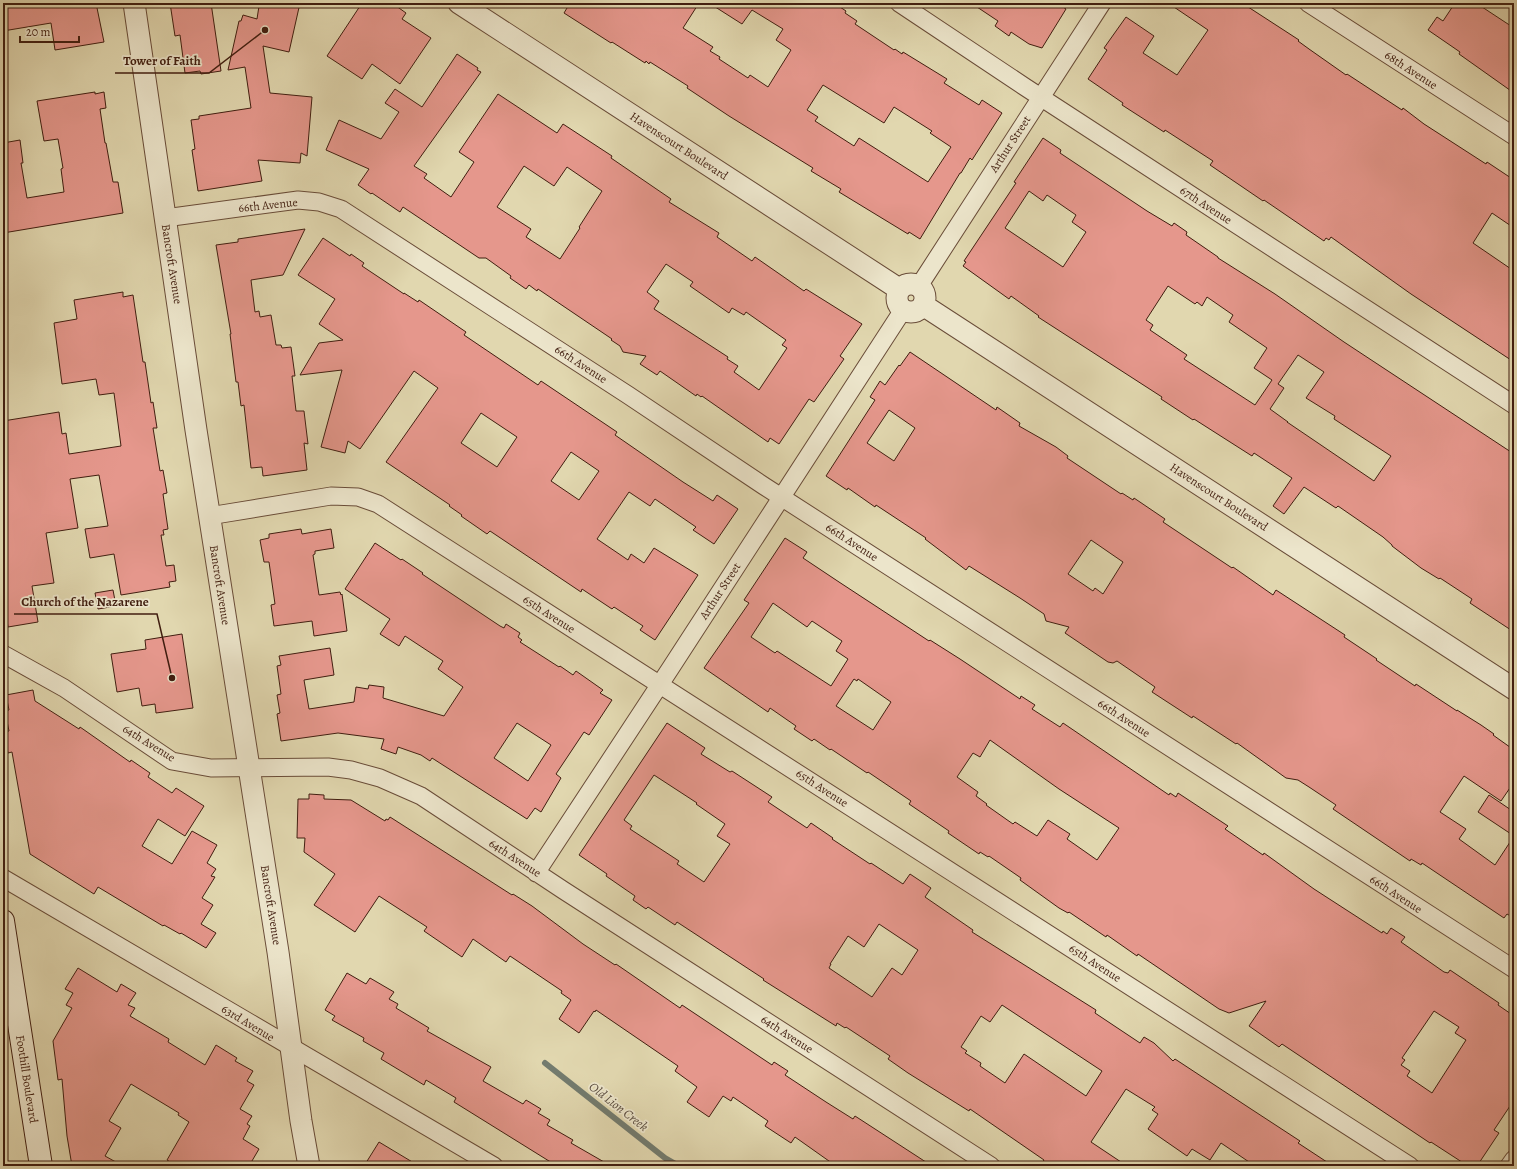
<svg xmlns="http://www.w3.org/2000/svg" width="1517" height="1169" font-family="Alegreya,serif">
	<rect width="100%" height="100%" fill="#e1d7af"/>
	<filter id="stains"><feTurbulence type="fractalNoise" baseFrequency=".005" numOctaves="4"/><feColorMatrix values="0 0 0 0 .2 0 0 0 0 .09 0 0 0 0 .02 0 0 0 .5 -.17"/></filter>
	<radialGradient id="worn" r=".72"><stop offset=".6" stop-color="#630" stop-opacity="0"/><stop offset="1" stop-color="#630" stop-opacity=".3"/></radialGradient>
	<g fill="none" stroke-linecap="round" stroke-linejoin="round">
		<!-- stream -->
		<path stroke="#737b6e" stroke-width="6" d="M545 1063 665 1158 679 1166"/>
	</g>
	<!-- building -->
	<path fill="#e5978c" stroke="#411e10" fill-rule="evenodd" d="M3 3H96L104 42 55 50 51 23 3 31Z
		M170 3H211L221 71 201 74 200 71 185 73 180 35 175 36Z
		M264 3H300L289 52 263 46 270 93 312 97 307 156 301 153 300 163 258 160 262 181 198 191 192 150 195 149 191 120 199 119V116L251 108 245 67 228 70 239 21H241L243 15 257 19 259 6Z
		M362 3H392L406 13 402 19 431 38 400 84 372 64 362 79 327 56Z
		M570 3H699L683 28 713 47 710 51 720 57 719 59 748 78 750 75 768 87 791 50 776 40 783 29 752 10 742 24 709 3H834L846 11 845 13 857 21 855 24 894 50 895 49 902 54 903 52 947 79 944 83 979 105 982 100 1002 113 972 160 970 158 961 173H960L920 239 909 232 908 234 839 192 841 189 811 171 813 168 729 116 687 88 688 86 650 62 649 64 646 61 645 63 612 42 611 43 564 13ZM823 85 884 123 894 107 932 131 930 133 951 147 928 182 859 138 854 146 815 121 818 117 807 110Z
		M971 3H1057L1066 9 1042 48 1029 44 1011 32 1009 36 995 26 998 21Z
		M1168 3H1242L1299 40 1298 41 1309 49 1346 75 1347 74 1402 110 1403 108 1424 124 1486 164 1487 162 1514 180V228L1492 213 1473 243 1514 271V362L1411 294 1331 237 1329 240 1326 238 1324 241 1264 200 1263 201 1241 186 1210 165 1213 161 1165 130 1164 132 1122 105 1123 103 1088 79 1107 50 1104 48 1126 17 1154 36 1143 53 1177 75 1208 30Z
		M1455 3H1476L1514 28V93L1459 54 1460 52 1428 30 1437 17 1443 21Z
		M457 54 478 68 477 70 481 72 414 166 427 174 424 178 451 197 474 162 459 152 498 94 557 133 563 124 612 156 611 158 671 199 669 202 719 233 717 237 752 261 755 257 804 291 806 289 862 324 840 356 844 359 814 402 809 399 779 444 770 438 768 442 702 396 701 397 697 394 696 396 660 371 657 375 640 364 646 356 623 352 620 346 611 340 612 339 538 289 537 291 529 285 526 289 510 278 511 276 486 258H479L403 207 400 212 372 193 371 194 358 185 369 169 326 150 339 120 381 139 399 112 385 103 395 89 422 107ZM524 166 554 186 567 167 602 191 579 227 580 228 560 259 526 237 531 229 497 207ZM666 264 693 282 690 286 729 313 732 308 744 315 746 312 786 340 782 345 787 348 759 390 734 372 738 366 727 359 728 357 654 309 659 301 647 292Z
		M95 92V94L104 92 106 108 100 109 105 143H106L113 182H118L123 213 3 233V143L20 140 23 163H21L27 198 64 192 61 169 63 168 58 139 44 141 37 101Z
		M1043 138 1061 150 1060 153 1147 211 1172 226 1174 223 1187 232 1186 235 1218 257V258L1275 294 1344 342 1514 454V632L1470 603 1472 599 1440 578 1439 579 1421 568 1392 546V545L1383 537 1338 506 1336 508 1304 487 1284 514 1273 506 1292 478 1254 453 1252 456 1194 419 1193 420 1161 399 1162 397 1038 317 1039 316 1011 296 1009 299 963 266 966 262 964 261 1016 183 1014 182ZM1029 191 1043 201 1047 195 1076 215 1072 222 1086 232 1063 267 1005 228ZM1168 286 1195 304 1197 302 1202 306 1207 297 1233 315 1229 322 1267 348 1254 368 1272 380 1255 405 1184 359 1187 355 1150 330 1153 325 1146 320ZM1298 355 1324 372 1306 398 1335 416 1334 419 1391 456 1374 481 1287 422H1288L1270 409 1284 388 1278 384Z
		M305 229 283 275 251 280 255 312 259 311 260 317 271 315 276 345H281L282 348 291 347 295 376H292L296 411H304L308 444 304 443 307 470 263 476 262 467 251 468 244 405 241 406 238 382H236L230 334H231L216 245 238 242V239Z
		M323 238 350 256 351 254 364 263 362 266 404 294V293L418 302 419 300 466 332 464 335 538 385 541 381 617 432 615 435 683 482 713 501 717 495 738 509 714 544 693 530 696 527 655 499 650 506 629 492 597 539 628 560 631 554 644 563 654 548 698 575 655 640 640 630 643 626 614 607 612 609 582 589 581 592 490 531 487 534 461 516 462 515 449 506 450 505 386 462 438 388 414 371 360 449 348 441 345 453 321 447 342 370 300 375 319 343 343 340 319 324 335 299 298 275ZM481 413 517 437 497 467 461 443ZM571 452 599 471 579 500 551 481Z
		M123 292V297L133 295 143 362H145L151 403 153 402 157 428H153L160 471 163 470 167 493 163 494 168 529 163 530 164 535H161L166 566 174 565 176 581 169 582 170 587 121 595 114 554 90 558 85 529 108 526 99 475 70 479 78 528 46 533 54 583 32 586 38 622 8 627 6 614H3V421L59 412 62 434 66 433 69 454 121 446 114 393 99 395 96 379 62 384 54 323 77 319 74 300Z
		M910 352 996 410 997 407 1020 423 1019 426 1056 447 1068 456 1067 458 1121 494 1122 493 1133 500 1134 498 1165 519 1163 522 1232 568 1233 567 1273 595 1276 590 1345 635 1344 637 1377 659 1376 660 1415 686 1416 684 1457 711V710L1481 725 1494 734 1493 735 1514 750V782L1501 801 1464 776 1440 812 1466 829 1459 839 1495 865 1514 836 1478 812 1489 795 1514 812V918L1507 914 1504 918 1422 863 1421 865 1411 859 1410 861 1333 809 1336 805 1309 787 1298 780 1286 778 1237 743 1236 744 1193 716 1192 718 1152 692 1155 687 1117 661 1113 663 1108 662 1065 633 1069 627 1046 621 1044 614 1020 598 969 566 966 570 925 539 926 538 876 505 875 507 848 488 847 490 826 476 875 400 870 397 880 381 885 385 899 365 900 366ZM889 410 915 428 894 461 867 443ZM1091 540 1123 562 1103 594 1095 588 1093 591 1068 574Z
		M301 529 302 534 331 529 334 548 315 551V554L313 555 319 595 340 592 341 595 342 594 347 631 314 636 312 621 274 626 271 605 275 604 269 562H264L260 540 269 538V534Z
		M785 538 807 552 803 558 839 582 929 641 930 640 960 659 1020 699 1021 696 1035 705 1032 709 1060 727 1063 723 1169 795 1170 793 1176 797 1178 793 1228 826 1225 829 1263 855 1264 853 1314 889 1382 933 1383 931 1387 934 1391 928 1405 937 1401 942 1444 972 1448 973 1450 970 1499 1003 1498 1005 1514 1016V1100L1494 1130 1499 1133 1477 1166H1468L1431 1142 1430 1143 1282 1044 1279 1047 1249 1026 1266 1001 1229 1013 1219 1009 1138 954 1137 956 1107 935 1106 937 1069 912 1068 913 1059 908 1020 880 1021 878 989 856 988 857 980 852 979 854 948 833 949 831 909 804 911 801 868 772 867 773 831 749 830 750 814 739 812 741 794 729 796 726 770 708 768 712 704 668 749 603 744 600ZM773 603 807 627 812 621 842 641 836 651 848 659 831 686 777 651 775 653 751 637ZM854 679 857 681 858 679 891 702 873 730 836 706ZM990 740 1059 789 1119 828 1097 860 1067 839 1070 834 1048 820 1037 836 1015 822 1013 824 986 805 987 804 976 796 978 792 957 777 973 753 980 757ZM1434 1011 1459 1027 1455 1033 1466 1040 1432 1093 1407 1076 1410 1071 1401 1065 1405 1060 1402 1058Z
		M375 543 401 560 402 559 423 573 422 574 500 626 504 628 506 624 520 633 518 637 522 640 520 642 559 667 560 666 573 675 576 671 603 690 600 693 612 700 589 735 584 732 556 774 561 778 541 812 535 808 527 819 432 758 430 761 421 755 398 747 396 754 381 749 384 739 338 733 281 741 277 714 280 713 277 695 281 694 277 666 281 665 279 656 330 648 334 675 304 680 309 709 354 702 356 687 368 689 369 685 384 687 383 698 444 716 463 687 438 669 443 661 405 636 399 646 380 634 390 619 345 589ZM517 723 551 745 528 781 494 758Z
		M113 590 116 606 98 609 95 593Z
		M182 634 193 708 156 713 155 704 142 706 139 688 117 692 111 654 146 649 145 640Z
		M33 690 35 701 79 729 80 727 130 762 131 760 150 773 148 777 172 793 176 788 204 806 185 836 158 819 142 846 172 864 192 831 217 845 207 863 216 869 211 876 215 877 202 898 213 905 201 924 216 933 206 948 181 933 180 934 164 925 163 926 98 887 94 894 30 854 12 752 8 753 4 732 9 731 5 711 9 710 6 695Z
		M667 723 705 748 701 754 730 772 732 771 772 797 768 802 807 828 811 823 833 838 832 839 870 864 871 863 903 884 910 874 931 888 925 897 973 930 972 932 1096 1010 1095 1013 1140 1043 1144 1037 1154 1043 1173 1061 1175 1059 1251 1109 1300 1141 1298 1143 1333 1166H1255L1221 1143 1210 1160 1192 1149 1187 1156 1148 1129 1158 1114 1152 1110 1155 1107 1126 1089 1091 1142 1127 1166H1040L1044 1160 970 1109 969 1111 908 1073 888 1059 890 1056 846 1027 845 1028 837 1023 836 1026 763 980 764 979 677 922 675 925 648 907 646 909 633 900 635 896 606 876 607 874 579 855ZM654 775 697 803 696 804 725 824 717 836 730 844 704 882 677 864 679 861 630 829 632 826 624 820ZM879 924 918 950 902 975 892 968 872 997 829 968 831 964H830L848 936 864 947ZM1002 1005 1102 1071 1086 1096 1024 1054 1005 1083 980 1066 981 1063 965 1053 967 1051 961 1047 981 1016 990 1022Z
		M309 794 324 795V799L351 800 385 821 386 819 388 820 390 817 512 895 513 894 532 906 583 944 615 965 616 964 680 1008 682 1005 772 1065 774 1062 788 1071 785 1075 826 1102 853 1119 855 1116 932 1166H836L795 1137 791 1143 765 1126 768 1121 733 1097 731 1101 723 1096 709 1117 687 1102 697 1087 675 1071 678 1066 596 1010 595 1012 594 1011 579 1033 559 1019 571 1000 561 993 562 991 510 956 506 962 473 939 462 957 424 931 427 927 379 896 355 932 314 905 335 874 304 852 305 838H297L298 799H309Z
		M78 968 117 992 121 984 136 993 128 1005 135 1008 130 1016 169 1039 168 1042 205 1065 216 1045 237 1058 235 1061 253 1071 247 1081 254 1085 240 1109 252 1116 247 1124 250 1126 243 1139 259 1149 249 1166H177L167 1160 189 1122 178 1115 179 1113 131 1084 109 1121 121 1128 105 1156 123 1166H72L67 1136 62 1079 58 1080 53 1041 72 1008 66 1005 73 993 65 989Z
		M347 973 366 984 370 978 394 992 389 999 398 1004 396 1008 429 1028 427 1031 491 1067 483 1081 523 1104 526 1100 541 1109 538 1113 550 1120 547 1125 573 1140 571 1143 611 1166H557L454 1102 456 1098 426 1080 424 1085 381 1059 384 1053 363 1041 364 1038 332 1020 335 1016 325 1010Z
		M379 1142 419 1166H364Z"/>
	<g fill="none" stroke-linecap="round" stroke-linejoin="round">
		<defs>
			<path id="minor" d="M899 3 1025 87 1514 405
				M1308 3 1514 136
				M165 218 298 200 319 202 341 209 628 395 764 486 1514 969
				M919 286 1102 3
				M209 516 331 496 358 497 378 504 1410 1166
				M3 654 64 688 172 761 211 768 328 767 351 770 380 778 421 796 563 890 991 1166
				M536 873 670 669 903 310
				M3 878 494 1166
				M1509 1166 1514 1159"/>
			<path id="tertiary" d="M134 3 196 430 278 952 301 1121 309 1166
				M459 3 899 289
				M897 298a14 14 0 1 1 28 0a14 14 0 1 1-28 0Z
				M923 305 1514 689"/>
			<path id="secondary" d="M3 921 41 1166"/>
		</defs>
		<!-- minor casing -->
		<use href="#minor" stroke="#694c38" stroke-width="19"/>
		<!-- tertiary casing -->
		<use href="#tertiary" stroke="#694c38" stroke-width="23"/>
		<!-- secondary casing -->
		<use href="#secondary" stroke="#411e10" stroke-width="24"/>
		<!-- minor -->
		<use href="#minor" stroke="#ece5cb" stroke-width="17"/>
		<!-- tertiary -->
		<use href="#tertiary" stroke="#ece5cb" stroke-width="21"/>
		<!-- secondary -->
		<use href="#secondary" stroke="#ece5cb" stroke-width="22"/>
	</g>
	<g text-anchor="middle" stroke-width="3.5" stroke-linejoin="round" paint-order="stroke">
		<!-- street labels -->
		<g font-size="12" fill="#411e10" stroke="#ece5cb">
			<text transform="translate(1411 70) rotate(33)" y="4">68th Avenue</text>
			<text transform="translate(1010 144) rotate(-57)" y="4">Arthur Street</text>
			<text transform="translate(679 146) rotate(33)" y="4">Havenscourt Boulevard</text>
			<text transform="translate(268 205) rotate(-6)" y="4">66th Avenue</text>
			<text transform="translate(1206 205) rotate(33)" y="4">67th Avenue</text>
			<text transform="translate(172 264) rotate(81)" y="4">Bancroft Avenue</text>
			<text transform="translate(581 364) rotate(33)" y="4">66th Avenue</text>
			<text transform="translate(1219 497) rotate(33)" y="4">Havenscourt Boulevard</text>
			<text transform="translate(852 542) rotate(33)" y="4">66th Avenue</text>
			<text transform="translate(220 585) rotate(81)" y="4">Bancroft Avenue</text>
			<text transform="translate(720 591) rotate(-57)" y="4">Arthur Street</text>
			<text transform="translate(549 614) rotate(33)" y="4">65th Avenue</text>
			<text transform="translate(1124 718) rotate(33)" y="4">66th Avenue</text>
			<text transform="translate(149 743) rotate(32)" y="4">64th Avenue</text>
			<text transform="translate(822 788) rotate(33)" y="4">65th Avenue</text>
			<text transform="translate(515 858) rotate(33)" y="4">64th Avenue</text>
			<text transform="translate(1396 894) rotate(33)" y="4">66th Avenue</text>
			<text transform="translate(271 905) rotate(81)" y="4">Bancroft Avenue</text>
			<text transform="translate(1095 963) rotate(33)" y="4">65th Avenue</text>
			<text transform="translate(248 1023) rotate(31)" y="4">63rd Avenue</text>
			<text transform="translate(787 1034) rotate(33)" y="4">64th Avenue</text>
			<text transform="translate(27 1079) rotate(81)" y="4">Foothill Boulevard</text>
		</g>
		<!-- water labels -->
		<g font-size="13" font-style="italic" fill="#5a4c3f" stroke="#ece5cb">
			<text transform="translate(619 1106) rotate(38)" y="5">Old Lion Creek</text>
		</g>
	</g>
	<!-- callouts -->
	<path fill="none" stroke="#411e10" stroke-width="1.5" d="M265 30L209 73H115M172 678L157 614H14"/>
	<g fill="#411e10" stroke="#ece5cb" stroke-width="1.5">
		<circle cx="265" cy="30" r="4"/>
		<circle cx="172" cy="678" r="4"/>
	</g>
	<g font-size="13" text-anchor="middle" font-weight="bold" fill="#411e10" stroke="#ece5cb" stroke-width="3.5" stroke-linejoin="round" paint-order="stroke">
		<text x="162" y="65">Tower of Faith</text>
		<text x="85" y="606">Church of the Nazarene</text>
	</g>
	<!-- margin -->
	<rect width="1517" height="1169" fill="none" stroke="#e1d7af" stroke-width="16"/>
	<rect x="4" y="4" width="1509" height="1161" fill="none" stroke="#411e10" stroke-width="2"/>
	<rect x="8" y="8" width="1501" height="1153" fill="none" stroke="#411e10"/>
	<!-- scale -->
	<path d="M20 36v6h59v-6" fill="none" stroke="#411e10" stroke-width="2"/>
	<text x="26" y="36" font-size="12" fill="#411e10" stroke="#ece5cb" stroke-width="3" paint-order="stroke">20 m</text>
	<rect width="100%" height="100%" filter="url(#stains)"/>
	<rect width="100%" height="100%" fill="url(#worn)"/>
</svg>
